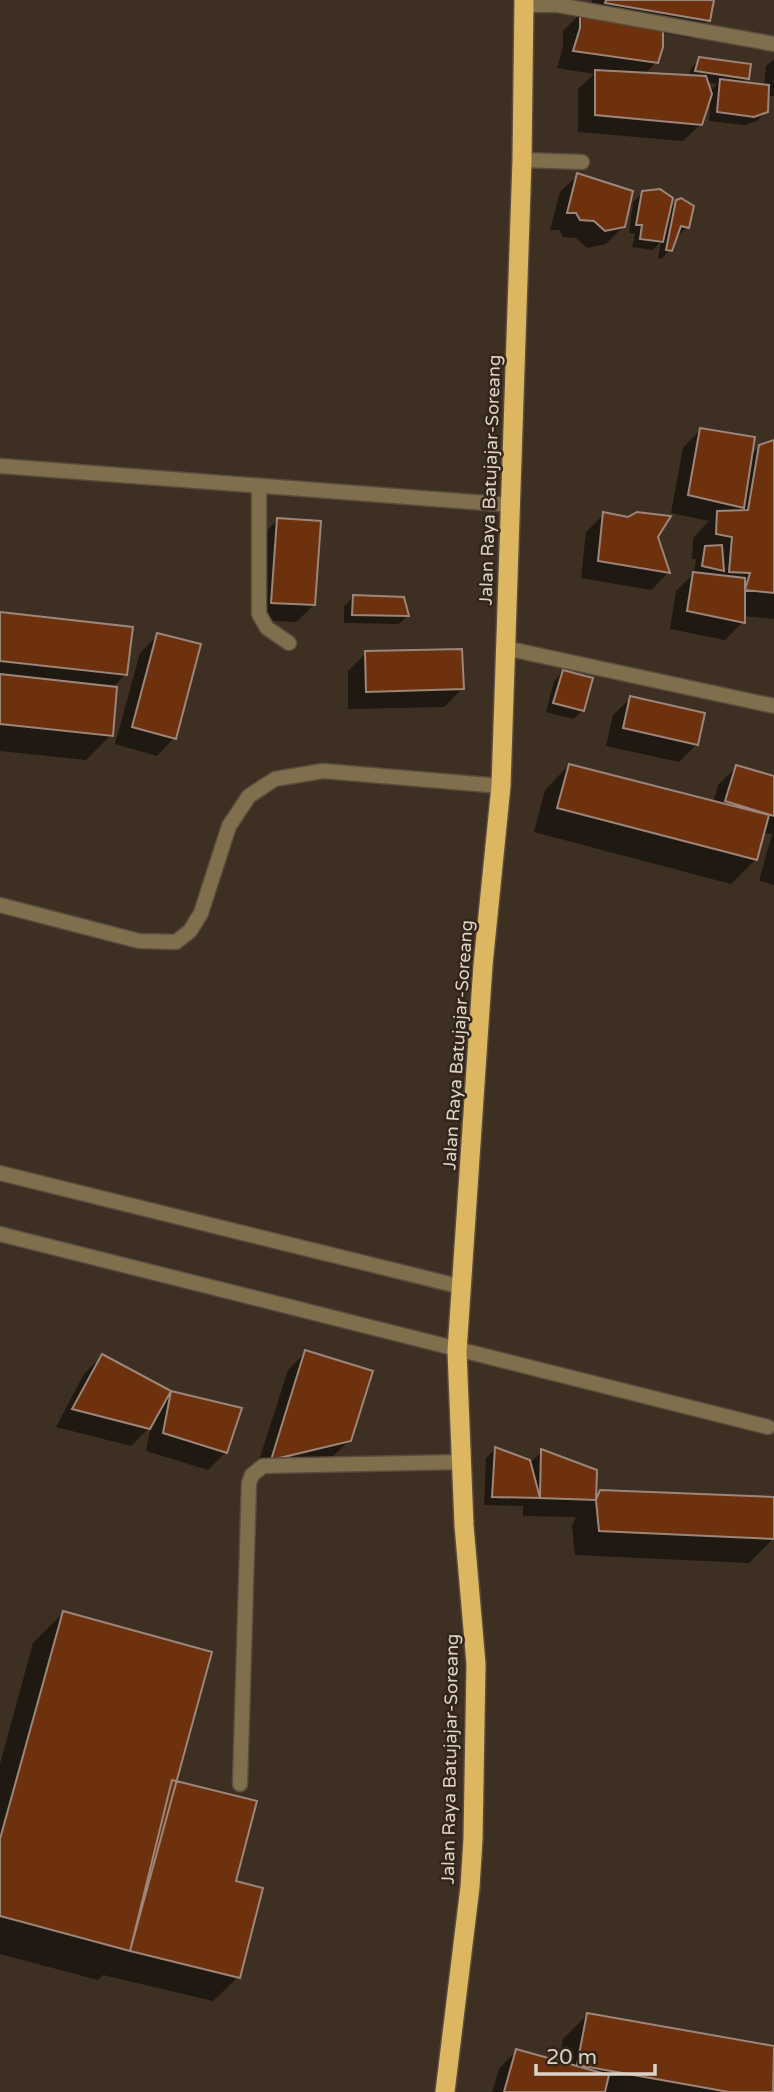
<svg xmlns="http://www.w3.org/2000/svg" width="774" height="2092" font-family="'Varela Round',sans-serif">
	<rect width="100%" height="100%" fill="#3d2f21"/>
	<!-- shadow -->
	<path fill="#0007" fill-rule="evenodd" d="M592 0H712L709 20 691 38 661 33 656 62 645 74 688 77 691 68 700 59 747 78 742 84 764 86 766 66 774 59V96H766V112L757 121 744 125 709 121 711 95 701 124 683 141 578 132V89L594 74 557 68 563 47V31L581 13 590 15ZM706 82 717 84 709 92Z
		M578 175 624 226 606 244 587 248 576 238 563 237 559 230H550L560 192Z
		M642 193 669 209 677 201 687 227 678 236 676 235 670 250 661 259 658 258 661 242 653 250 632 247 635 234 629 233 633 202Z
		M700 430 750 456 760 446 774 441V619L743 616V622L725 640 670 629 676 591 694 573 696 559H692L693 538 709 521 671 513 683 448Z
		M604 514 668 573 651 590 581 578 586 532Z
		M278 520 314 605 296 622 254 620 260 537Z
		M353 597 407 616 399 624 344 623V606Z
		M0 614 126 674 112 688 111 735 86 760 0 751Z
		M158 635 174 738 157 756 115 744 140 653Z
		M366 653 462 689 444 707 348 709V671Z
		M563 672 583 710 574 719 546 712 554 681Z
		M631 698 697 744 679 762 606 746 613 715Z
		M569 765 713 803 718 785 736 767 774 778V885L759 881 772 834 763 833 756 859 731 884 534 832 545 790Z
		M306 1352 350 1440 331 1458 254 1476 288 1370Z
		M102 1356 170 1392 240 1410 226 1452 208 1470 146 1451 151 1426 131 1446 56 1427 84 1374Z
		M495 1449 529 1464 541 1452 595 1498 601 1491 774 1499V1538L749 1563 575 1555 572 1526 576 1517 523 1516V1506L484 1505 486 1458Z
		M63 1613 174 1782 234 1883 238 1977 213 2001 103 1975 98 1980 0 1954V1764L33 1643Z
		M587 2015 774 2048V2075L771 2092H492L499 2069 516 2051 558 2063 563 2039Z"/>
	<!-- building -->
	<path fill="#6d310e" stroke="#9c867b" stroke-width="2" d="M606 0H714L710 21 605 3Z
		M580 11 663 27V47L658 63 573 51 580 28Z
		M699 57 751 64 749 79 695 71Z
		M595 70 706 76 712 94 702 125 595 115Z
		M720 79 769 85 768 112 754 117 717 112Z
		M577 173 633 191 625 227 605 231 594 221 580 220 576 213H567Z
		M660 189 673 198 663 242 640 239 642 225H636L642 191Z
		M681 198 694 206 689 228 681 226 672 251 666 250 676 200Z
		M700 428 755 437 744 508 688 495Z
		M774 440V593L745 590 750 573 729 572 732 537 716 534 717 511 748 510 759 445Z
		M603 512 628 517 637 512 671 516 658 537 670 573 598 561Z
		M277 518 321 521 315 605 271 603Z
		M722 545 724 571 702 566 705 546Z
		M693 572 745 578V623L687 611Z
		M353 595 404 597 409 616 352 615Z
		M0 612 133 627 127 675 0 661Z
		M157 633 201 644 176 739 132 727Z
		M462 649 464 689 366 692 365 651Z
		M563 670 593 678 584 711 553 703Z
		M0 674 117 687 113 736 0 724Z
		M630 696 705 713 698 745 623 728Z
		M569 764 769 815 757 860 557 808Z
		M736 765 774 776V816L725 801Z
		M305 1350 373 1371 351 1441 271 1460Z
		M102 1354 171 1391 150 1429 72 1409Z
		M171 1391 242 1408 227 1453 163 1433Z
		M495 1447 530 1460 540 1498 492 1497Z
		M541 1449 597 1470 596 1500 540 1498Z
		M600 1490 774 1497V1539L599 1531 596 1500Z
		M63 1611 212 1652 130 1951 0 1916V1839Z
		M172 1780 257 1801 236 1881 263 1888 240 1978 130 1951Z
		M587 2013 774 2046 773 2092H729L577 2065Z
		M516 2049 609 2075 605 2092H504Z"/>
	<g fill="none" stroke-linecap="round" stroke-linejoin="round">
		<defs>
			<path id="service" d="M522 160 582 162
				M0 466 512 505
				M259 486V614L267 628 289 643
				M0 905 139 941 176 942 190 931 201 913 229 826 249 796 275 779 323 771 501 786
				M0 1173 462 1287
				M0 1234 768 1427
				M240 1784 249 1483 252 1475 263 1466 461 1462"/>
			<path id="minor" d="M524 5H558L774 44
				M505 648 774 706"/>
			<path id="trunk" d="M445 2092 470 1887 473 1839 476 1664 464 1525 457 1351 483 965 501 786 522 160 524 0"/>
		</defs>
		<!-- service casing -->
		<use href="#service" stroke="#594c3f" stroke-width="17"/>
		<!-- minor casing -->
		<use href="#minor" stroke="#594c3f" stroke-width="17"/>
		<!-- trunk casing -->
		<use href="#trunk" stroke="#594c3f" stroke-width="22"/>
		<!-- service -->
		<use href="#service" stroke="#806f4c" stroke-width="14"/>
		<!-- minor -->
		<use href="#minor" stroke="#806f4c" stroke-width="14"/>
		<!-- trunk -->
		<use href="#trunk" stroke="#ddb661" stroke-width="19"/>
	</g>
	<g text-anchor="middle" stroke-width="5" stroke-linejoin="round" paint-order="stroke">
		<!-- street labels -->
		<g font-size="18" fill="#dbd2c9" stroke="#332518">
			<text transform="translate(490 480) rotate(-88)" y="6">Jalan Raya Batujajar-Soreang</text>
			<text transform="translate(458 1045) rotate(-86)" y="6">Jalan Raya Batujajar-Soreang</text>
			<text transform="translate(450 1759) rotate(-89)" y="6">Jalan Raya Batujajar-Soreang</text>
		</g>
	</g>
	<!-- scale -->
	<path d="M536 2064v10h119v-10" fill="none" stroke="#dbd2c9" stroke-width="3.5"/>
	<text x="546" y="2064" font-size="21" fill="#dbd2c9" stroke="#332518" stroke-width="5" paint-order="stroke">20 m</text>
</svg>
